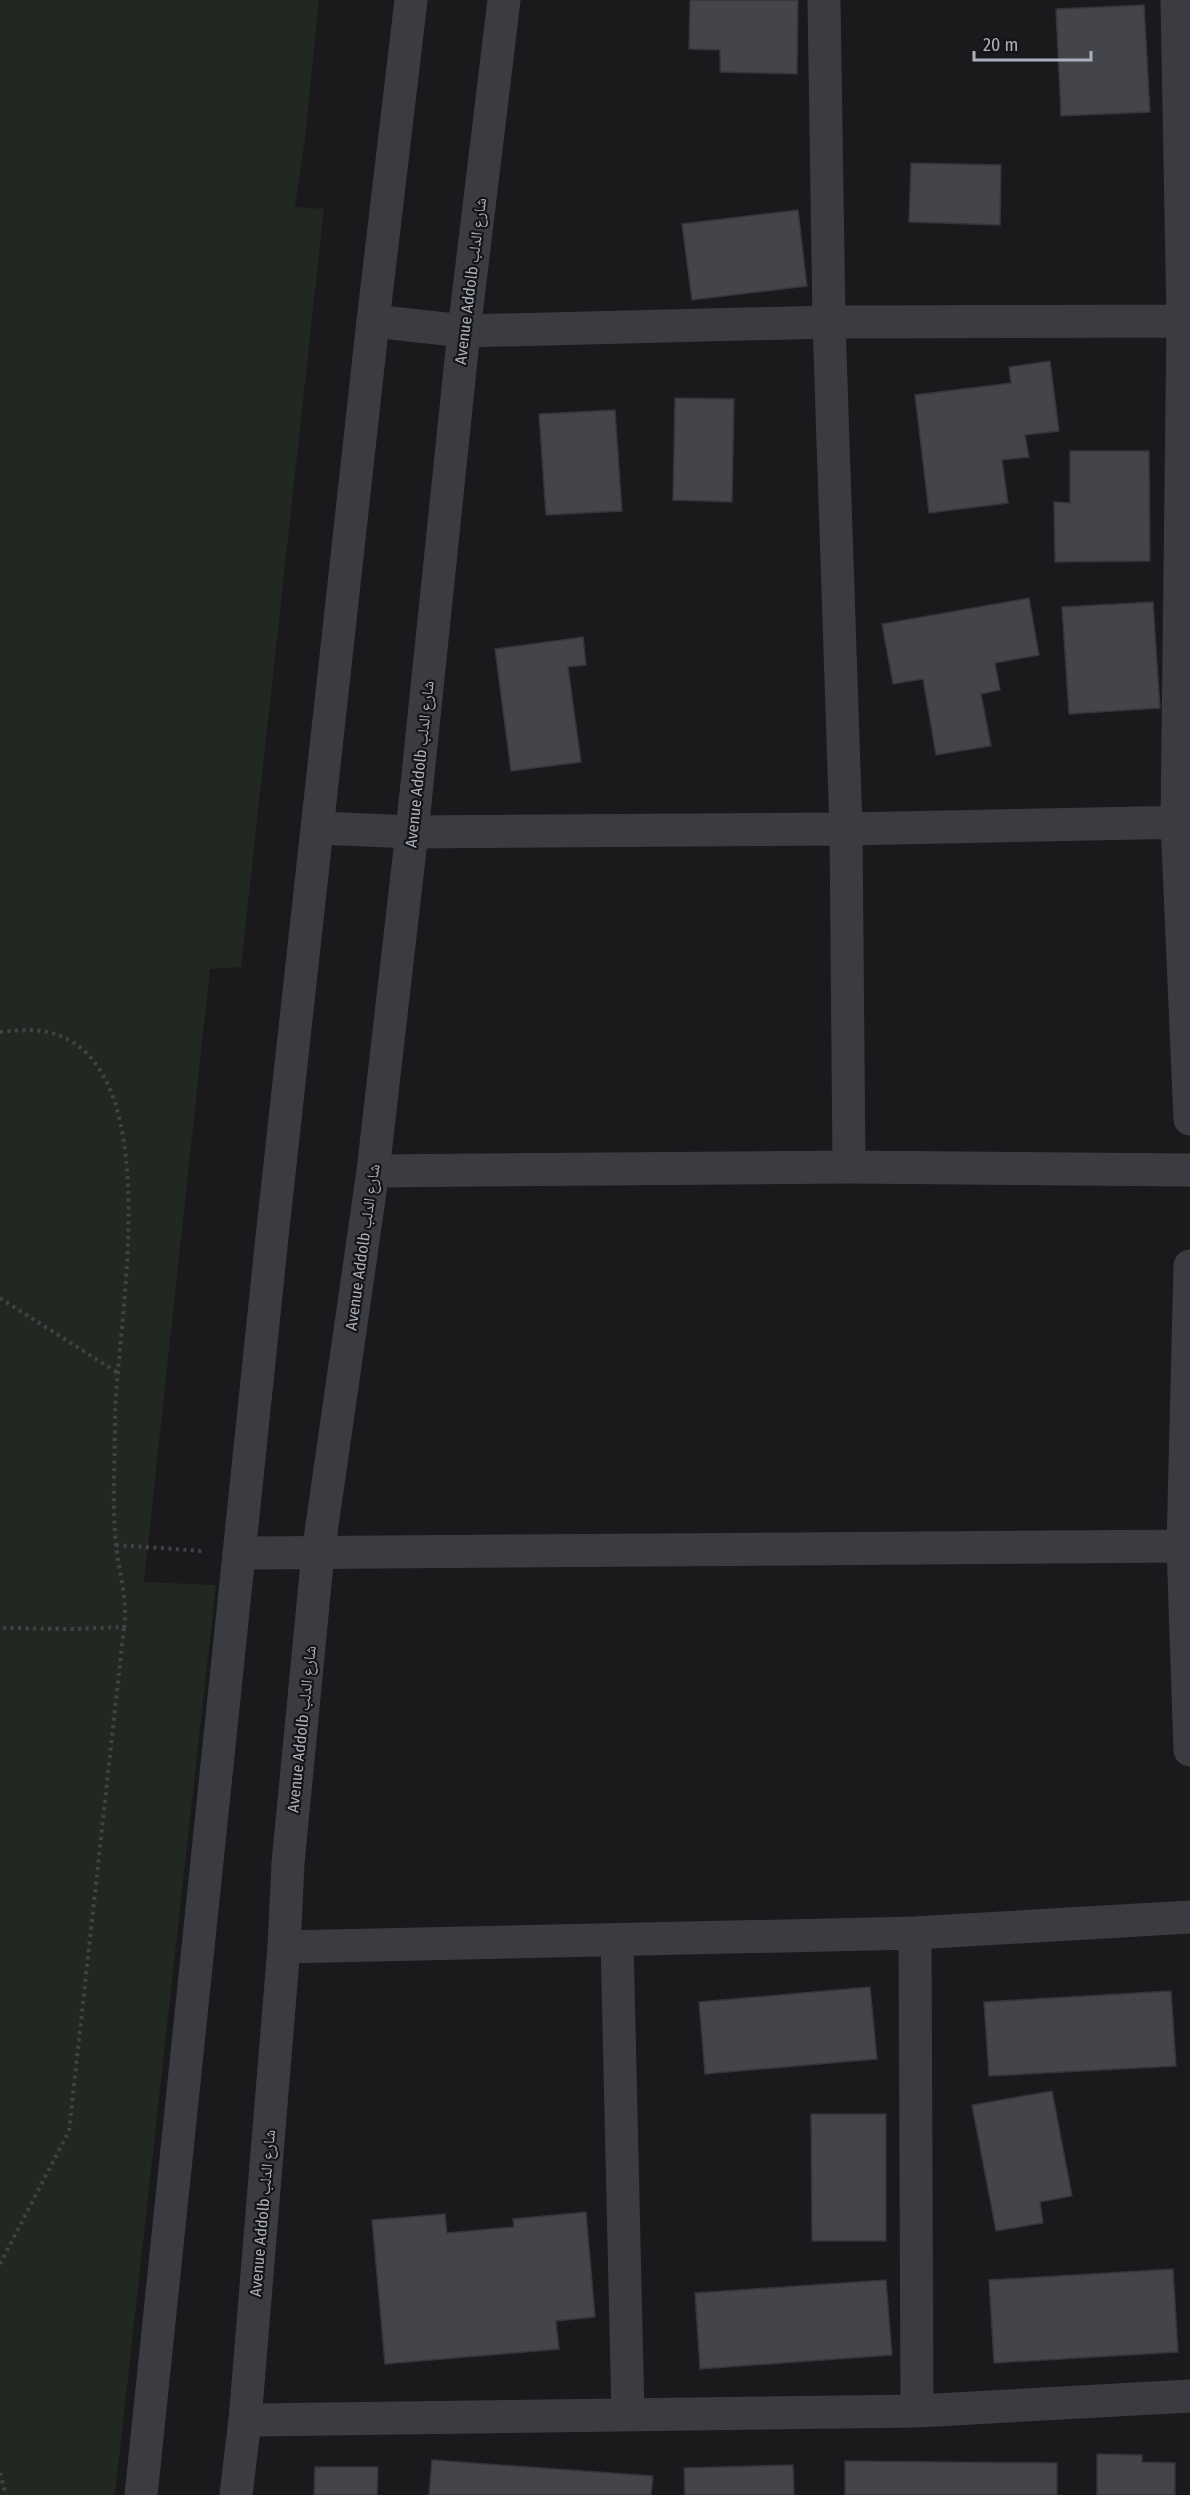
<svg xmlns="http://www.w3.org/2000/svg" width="1190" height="2495" font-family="'Fira Sans Condensed','Noto Naskh Arabic',sans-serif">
	<rect width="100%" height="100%" fill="#1a1a1d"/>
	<!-- green -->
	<path fill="#202821" d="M0 0H319L305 138 295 207 324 209 241 967 210 969 144 1582 216 1585 115 2495H0Z"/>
	<!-- building -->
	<path fill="#44454a" stroke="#343439" stroke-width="1.5" d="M690 0H798L797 74 720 72V50L689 49Z
		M1144 5 1150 112 1061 116 1056 9Z
		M911 163 1001 165 1000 225 909 222Z
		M798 210 807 286 692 300 682 224Z
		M1050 361 1059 431 1025 435 1029 457 1002 460 1008 503 929 513 915 395 1011 383 1009 367Z
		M675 398 734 399 732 502 673 500Z
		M615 410 622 511 546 515 539 414Z
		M1070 451H1149L1150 561 1055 562 1054 502 1070 503Z
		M1029 598 1039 655 995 663 1000 690 981 694 991 746 936 755 923 679 893 684 882 624Z
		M1153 602 1160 708 1069 714 1062 607Z
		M583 637 586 665 568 667 581 762 511 771 495 649Z
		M870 1987 877 2059 705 2074 699 2002Z
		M1171 1991 1176 2066 989 2076 984 2002Z
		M1052 2091 1072 2196 1040 2202 1043 2223 996 2231 972 2105Z
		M811 2114H886V2241H812Z
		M586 2212 595 2317 556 2321 559 2349 385 2364 372 2220 445 2214 447 2233 514 2227 513 2219Z
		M1173 2269 1178 2352 994 2363 989 2280Z
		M886 2280 892 2355 700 2369 695 2293Z
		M1097 2454 1142 2455V2462L1175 2463V2495H1097Z
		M432 2460 653 2476 651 2495H429Z
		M845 2461 1057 2463V2495H845Z
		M793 2465 794 2495H685L684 2468Z
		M315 2467H378L377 2495H314Z"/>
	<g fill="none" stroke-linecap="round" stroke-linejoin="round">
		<!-- path -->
		<path stroke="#414349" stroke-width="4" stroke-dasharray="3 4.5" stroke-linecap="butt" d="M0 1032C20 1030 40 1028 58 1035 169 1076 116 1328 115 1419 115 1460 112 1504 116 1546 119 1573 128 1599 124 1627L72 1629 0 1628
			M0 1298 118 1373
			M116 1545 203 1551
			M0 2264 69 2131 124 1627
			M0 2473 6 2495"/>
		<!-- minor -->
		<path stroke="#3b3c42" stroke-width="33" d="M824 0 829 322 846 829 849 1167
			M1177 0 1183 321 1177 822 1190 1119
			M373 321 464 331 829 322 1190 321
			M318 828 412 832 846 829 1190 822
			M373 1171 849 1167 1190 1170
			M1190 1266 1183 1546 1190 1750
			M239 1553 1190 1546
			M915 1933 917 2411
			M617 1940 628 2415
			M284 1947 915 1933 1190 1917
			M245 2420 917 2411 1190 2396"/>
		<!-- tertiary -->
		<path stroke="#3b3c42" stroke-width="33" d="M141 2495 272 1237 373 321 411 0
			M236 2495 245 2420 284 1947 288 1863 318 1553 373 1171 412 832 464 331 504 0"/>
	</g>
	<g text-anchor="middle" stroke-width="4.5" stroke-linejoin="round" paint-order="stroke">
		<!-- street labels -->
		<g font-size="16" fill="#adb1bd" stroke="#151518">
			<text transform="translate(470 281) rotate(-83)" y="6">Avenue Addolb شارع الدلب</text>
			<text transform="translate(419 764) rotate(-84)" y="6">Avenue Addolb شارع الدلب</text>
			<text transform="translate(362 1247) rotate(-82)" y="6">Avenue Addolb شارع الدلب</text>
			<text transform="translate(301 1729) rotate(-84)" y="6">Avenue Addolb شارع الدلب</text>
			<text transform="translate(262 2213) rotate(-85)" y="6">Avenue Addolb شارع الدلب</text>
		</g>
	</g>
	<!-- scale -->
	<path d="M974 51v9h117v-9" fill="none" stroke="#adb1bd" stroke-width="3"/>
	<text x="983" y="51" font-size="18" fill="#adb1bd" stroke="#151518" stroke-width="4.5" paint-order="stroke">20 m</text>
</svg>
